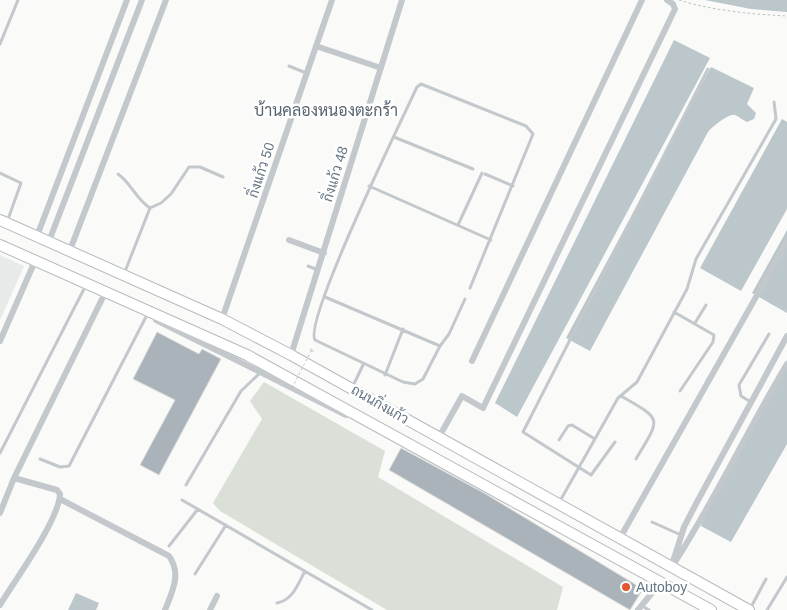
<svg xmlns="http://www.w3.org/2000/svg" width="787" height="610" font-family="Helvetica,Sarabun,sans-serif">
	<rect width="100%" height="100%" fill="#fafaf8"/>
	<!-- built -->
	<path fill="#e8e9e9" d="M0 255 24 266 0 320Z"/>
	<!-- green -->
	<path fill="#dadfd7" d="M264 382 385 451 378 477 563 587 557 610H387L220 511 213 503 262 419 250 401Z"/>
	<!-- water -->
	<path fill="#bbc7cb" d="M705 0H787V12L751 9Z
		M674 40 710 58 517 417 495 403Z
		M711 67 754 88 747 104 756 113 754 119 747 122C742 120 740 117 735 115 729 113 712 127 708 132L590 351 566 338Z
		M782 119 787 122V209L741 291 700 268Z
		M787 230V313L752 293Z
		M787 360V444L731 542 701 526 708 504Z
		M76 593 99 603 96 610H68Z"/>
	<!-- building -->
	<path fill="#aab3b9" stroke="#dcdcda" d="M157 332 199 354 202 349 221 359 159 475 140 465 175 400 133 379Z
		M401 448 484 493 643 589 630 610 389 470Z"/>
	<g fill="none" stroke-linecap="round" stroke-linejoin="round">
		<defs>
			<path id="primary" d="M0 220 222 319 291 355 749 610
				M0 245 247 355 711 610"/>
		</defs>
		<!-- primary casing -->
		<use href="#primary" stroke="#b5babe" stroke-width="12"/>
		<!-- path -->
		<path stroke="#bbbfc2" stroke-width="1" stroke-dasharray="2.5 2.5" stroke-linecap="butt" d="M679 0C714 11 751 14 787 16
			M310 349 314 351H311"/>
		<!-- lane -->
		<path stroke="#c3c8cc" stroke-width="3" d="M0 44 18 0
			M289 66 306 73
			M394 137 473 169
			M0 173 21 183 7 222
			M118 174C131 183 136 199 150 208
			M485 174 513 186
			M369 186 491 240
			M458 225 482 173
			M308 266 318 270
			M124 274 150 208 161 203 171 194 189 167H200L223 177
			M325 297 440 346 423 379 415 384 403 382 315 340C303 322 403 117 417 87L421 84 526 126 533 134 470 288
			M674 312 714 335 713 342 680 391
			M695 323 706 305
			M440 346 449 334 465 299
			M385 375 403 329
			M352 388 363 365
			M621 396C663 420 661 417 636 459
			M751 402 741 396 739 385 769 334
			M559 440 568 426 572 425 595 439
			M615 442 591 475 523 432 708 69
			M0 453 86 285
			M40 459 60 467 69 466 148 313
			M186 485 241 391 260 373
			M182 500 372 610
			M560 501 618 398 637 382 687 289 696 259 776 119 774 102
			M652 522 681 535
			M169 546 198 509
			M195 574 226 525
			M277 603C293 600 298 584 305 571
			M642 606 649 610
			M750 609 766 579
			M767 610 787 577"/>
		<!-- street -->
		<path stroke="#c3c8cc" stroke-width="6" d="M316 46 381 68
			M37 236 127 0
			M289 240 324 253
			M49 241 142 0
			M70 250 166 0
			M222 319 332 0
			M156 320 346 415
			M0 341 35 261
			M291 355 402 0
			M472 361 642 0
			M439 437 462 396 483 408 675 9 673 4 667 0
			M60 499 169 556C182 574 172 592 165 610
			M0 513 14 478 105 293 107 294
			M620 538 787 242
			M675 562C716 498 748 429 787 364
			M671 568 684 527 697 502 787 336
			M0 605C15 580 59 520 60 494L57 490 14 478
			M210 610 217 596
			M638 610 661 582"/>
		<!-- primary -->
		<use href="#primary" stroke="#fff" stroke-width="10"/>
		<!-- path-bridge -->
		<path stroke="#bbbfc2" stroke-width="1" stroke-dasharray="2.5 2.5" stroke-linecap="butt" d="M292 388 311 351"/>
	</g>
	<!-- markers -->
	<circle fill="#e4572e" stroke="#fff" stroke-width="2" cx="626" cy="587" r="5"/>
	<g text-anchor="middle" stroke-width="5" stroke-linejoin="round" paint-order="stroke">
		<!-- street labels -->
		<g font-size="14" fill="#657683" stroke="#fff">
			<text transform="translate(261 170) rotate(-72)" y="5">กิ่งแก้ว 50</text>
			<text transform="translate(335 174) rotate(-73)" y="5">กิ่งแก้ว 48</text>
			<text transform="translate(380 404) rotate(30)" y="5">ถนนกิ่งแก้ว</text>
		</g>
		<!-- poi labels -->
		<g font-size="14" fill="#657683" stroke="#fff" text-anchor="start">
			<text x="636" y="592">Autoboy</text>
		</g>
		<!-- quarter labels -->
		<g font-size="16" fill="#57646e" stroke="#fff">
			<text x="326" y="116">บ้านคลองหนองตะกร้า</text>
		</g>
	</g>
</svg>
